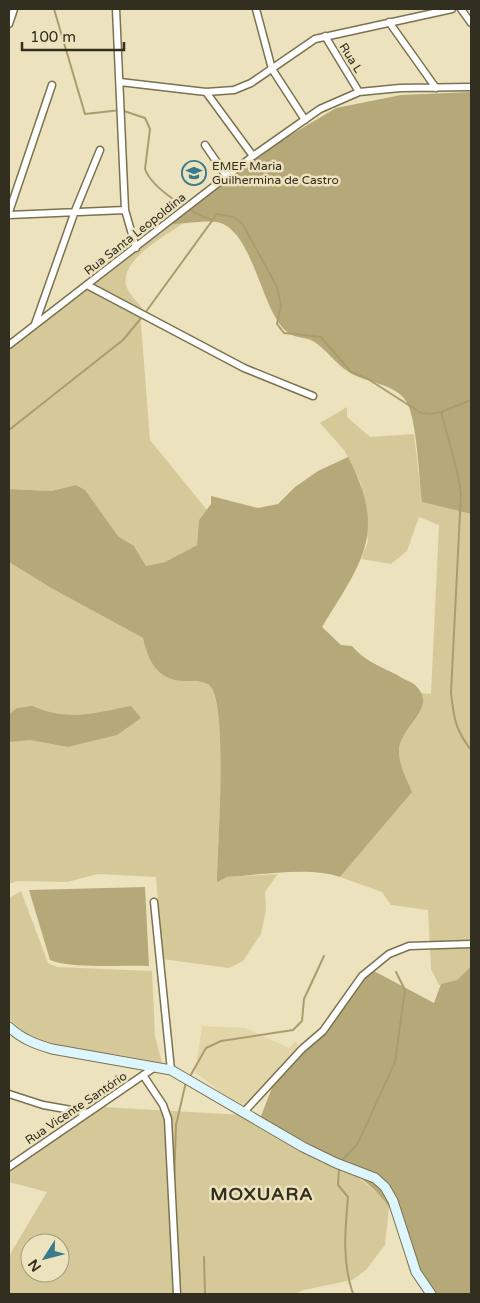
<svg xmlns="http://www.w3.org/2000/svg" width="480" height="1303" font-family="'Varela Round',sans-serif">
	<rect width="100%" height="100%" fill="#ece2bd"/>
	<!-- built -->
	<path fill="#e2d6a9" d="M202 1026 245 1028 289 1048 296 1041 299 1047 242 1109 195 1072Z"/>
	<!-- green -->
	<path fill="#d6c999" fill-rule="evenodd" d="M171 224H182C164 237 121 259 126 285 128 293 137 301 142 308L140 312 150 440 207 510 199 520 197 545 165 562 146 566 134 546 118 536 84 490 76 485 51 491 9 489V350Z
		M347 407V417L370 437 414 434 422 502 471 514V966L457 980 439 985 431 969 428 910 391 905 382 892 340 877 411 792C407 780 399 765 399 751 399 728 431 715 421 693L431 694 439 525 419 517 407 551 391 564 361 559 368 542 361 483 344 450 320 423Z
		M9 562 51 588 143 638C147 658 158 681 183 681 191 681 202 680 209 685 229 701 217 850 217 881L227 877 278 874 265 892 266 910 261 934 243 961 229 968 162 959 156 877 98 874 67 882 17 881 9 884 10 740H29L68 747 131 706C110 710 87 717 65 716 43 715 28 699 9 714Z
		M21 891 48 963 57 967 152 971 155 1036 162 1063 132 1057 55 1046 30 1037 9 1019V898Z
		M103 1107 261 1116 352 1172 383 1198 389 1207 385 1245 366 1270 352 1280 304 1290 295 1294H9V1256L47 1192 9 1182V1170ZM30 1243H60V1273H30Z"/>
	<!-- forest -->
	<path fill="#b6a979" d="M471 92V514L422 502C419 480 417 417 406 401 394 383 366 383 349 372 335 364 326 348 311 340 303 337 294 338 286 331 261 310 253 229 217 222 203 220 185 224 171 224L257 155 336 108 401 95Z
		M348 457C388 533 362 561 322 627L341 645 352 646C366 663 386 668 404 679 408 681 414 683 417 687 438 709 399 727 399 751 399 765 407 780 412 792L340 877C311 866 259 875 227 877L217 882C217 851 229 701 209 685 202 680 191 681 183 681 158 681 147 659 143 638L51 588 9 562V489L51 491 76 485 85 490 118 536 134 546 146 566 165 562 197 545 199 520 211 504V496L258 508 278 504 295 487 318 471Z
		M32 706C71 722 92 713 131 706L141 718 117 735 68 747 29 740 9 742V714L17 708Z
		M145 887 149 966C124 965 71 969 50 960L29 890Z
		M471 966V1294H425C420 1286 411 1277 409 1268 403 1250 402 1227 391 1210 367 1171 300 1142 261 1116L275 1080 325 1032 351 994 372 970 434 1003 441 984 457 980Z"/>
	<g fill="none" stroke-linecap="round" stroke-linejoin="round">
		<!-- stream -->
		<path stroke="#aa9d6d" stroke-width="2" d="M54 9 85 114 121 110 145 118 150 129 145 169C152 189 193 214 213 220
			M145 313 217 214 234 217 242 223 277 287 281 306 277 324 284 333 321 337 351 372 368 379 421 413 431 414 441 412 471 400
			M441 412 457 471 461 493 451 693C454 719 455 729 471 750
			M9 430 123 340 142 317
			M9 699V713
			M189 1078 206 1048 221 1041 293 1030 302 1021 304 999 324 956
			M341 1162 358 1143 395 1062 405 990 396 972
			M339 1169 338 1185 348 1197C345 1230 342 1262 353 1294
			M174 1184 176 1125 186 1082
			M204 1257 205 1294"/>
		<defs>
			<path id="street" d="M116 9 125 210 136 248
				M256 9 272 69 305 120
				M461 9 471 23
				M389 22 436 88
				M9 24 14 9
				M325 36 359 92
				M120 82 206 92 234 90 251 83 315 39 452 9
				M206 92 253 156
				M205 145 227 177
				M9 212 52 85
				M9 215 125 210
				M87 285 244 368 313 396
				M35 324 75 211 100 150
				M9 345 253 156 320 109 359 92 400 88 471 87
				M154 902 171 1070
				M143 1075 163 1105 168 1119 177 1294
				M9 1094 43 1105 88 1113
				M244 1112 302 1049 323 1031 362 976 389 954 409 946 471 944
				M9 1167 155 1067"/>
			<path id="secondary" d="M9 1027C22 1039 35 1044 52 1049L171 1070 303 1147 336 1163 375 1178 385 1187 393 1201 416 1272 431 1294"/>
		</defs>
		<!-- street casing -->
		<use href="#street" stroke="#7b7250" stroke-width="9"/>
		<!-- secondary casing -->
		<use href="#secondary" stroke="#7b7250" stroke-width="11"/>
		<!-- street -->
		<use href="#street" stroke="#fff" stroke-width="6"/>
		<!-- secondary -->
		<use href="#secondary" stroke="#ddf6fe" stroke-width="9"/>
	</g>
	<!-- icons -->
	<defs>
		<symbol id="school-ring" viewBox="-11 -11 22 22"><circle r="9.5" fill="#ece2bd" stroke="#397b8d" stroke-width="1.5"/><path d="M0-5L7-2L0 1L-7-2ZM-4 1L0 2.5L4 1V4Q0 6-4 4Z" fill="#397b8d"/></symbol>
	</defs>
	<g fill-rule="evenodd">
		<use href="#school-ring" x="180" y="159" width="28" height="28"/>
	</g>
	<g text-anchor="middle" stroke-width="5" stroke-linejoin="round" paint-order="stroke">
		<!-- street labels -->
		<g font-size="12" fill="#322e20" stroke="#ece2bd">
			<text transform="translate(351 58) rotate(58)" y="4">Rua L</text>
			<text transform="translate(135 234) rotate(-38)" y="4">Rua Santa Leopoldina</text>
			<text transform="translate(76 1108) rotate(-34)" y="4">Rua Vicente Santório</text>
		</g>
		<!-- poi labels -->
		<g font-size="12" fill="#322e20" stroke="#ece2bd" text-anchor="start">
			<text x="212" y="170">EMEF Maria<tspan x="212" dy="14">Guilhermina de Castro</tspan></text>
		</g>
		<!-- district labels -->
		<g font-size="18" font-weight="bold" letter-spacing="1" fill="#322e20" stroke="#ece2bd">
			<text x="262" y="1200">MOXUARA</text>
		</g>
	</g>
	<!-- border -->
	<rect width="480" height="1303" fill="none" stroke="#322e20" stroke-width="20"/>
	<!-- north arrow -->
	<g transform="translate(45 1258) rotate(234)"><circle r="24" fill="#ece2bd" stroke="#a29a7e"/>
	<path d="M0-4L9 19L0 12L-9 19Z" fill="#397b8d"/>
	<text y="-8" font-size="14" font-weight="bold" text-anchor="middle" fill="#322e20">N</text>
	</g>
	<!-- scale -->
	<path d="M22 42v8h102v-8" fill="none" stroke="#322e20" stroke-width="2.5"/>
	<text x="30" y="42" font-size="15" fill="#322e20" stroke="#ece2bd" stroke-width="4" paint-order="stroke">100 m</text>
</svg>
